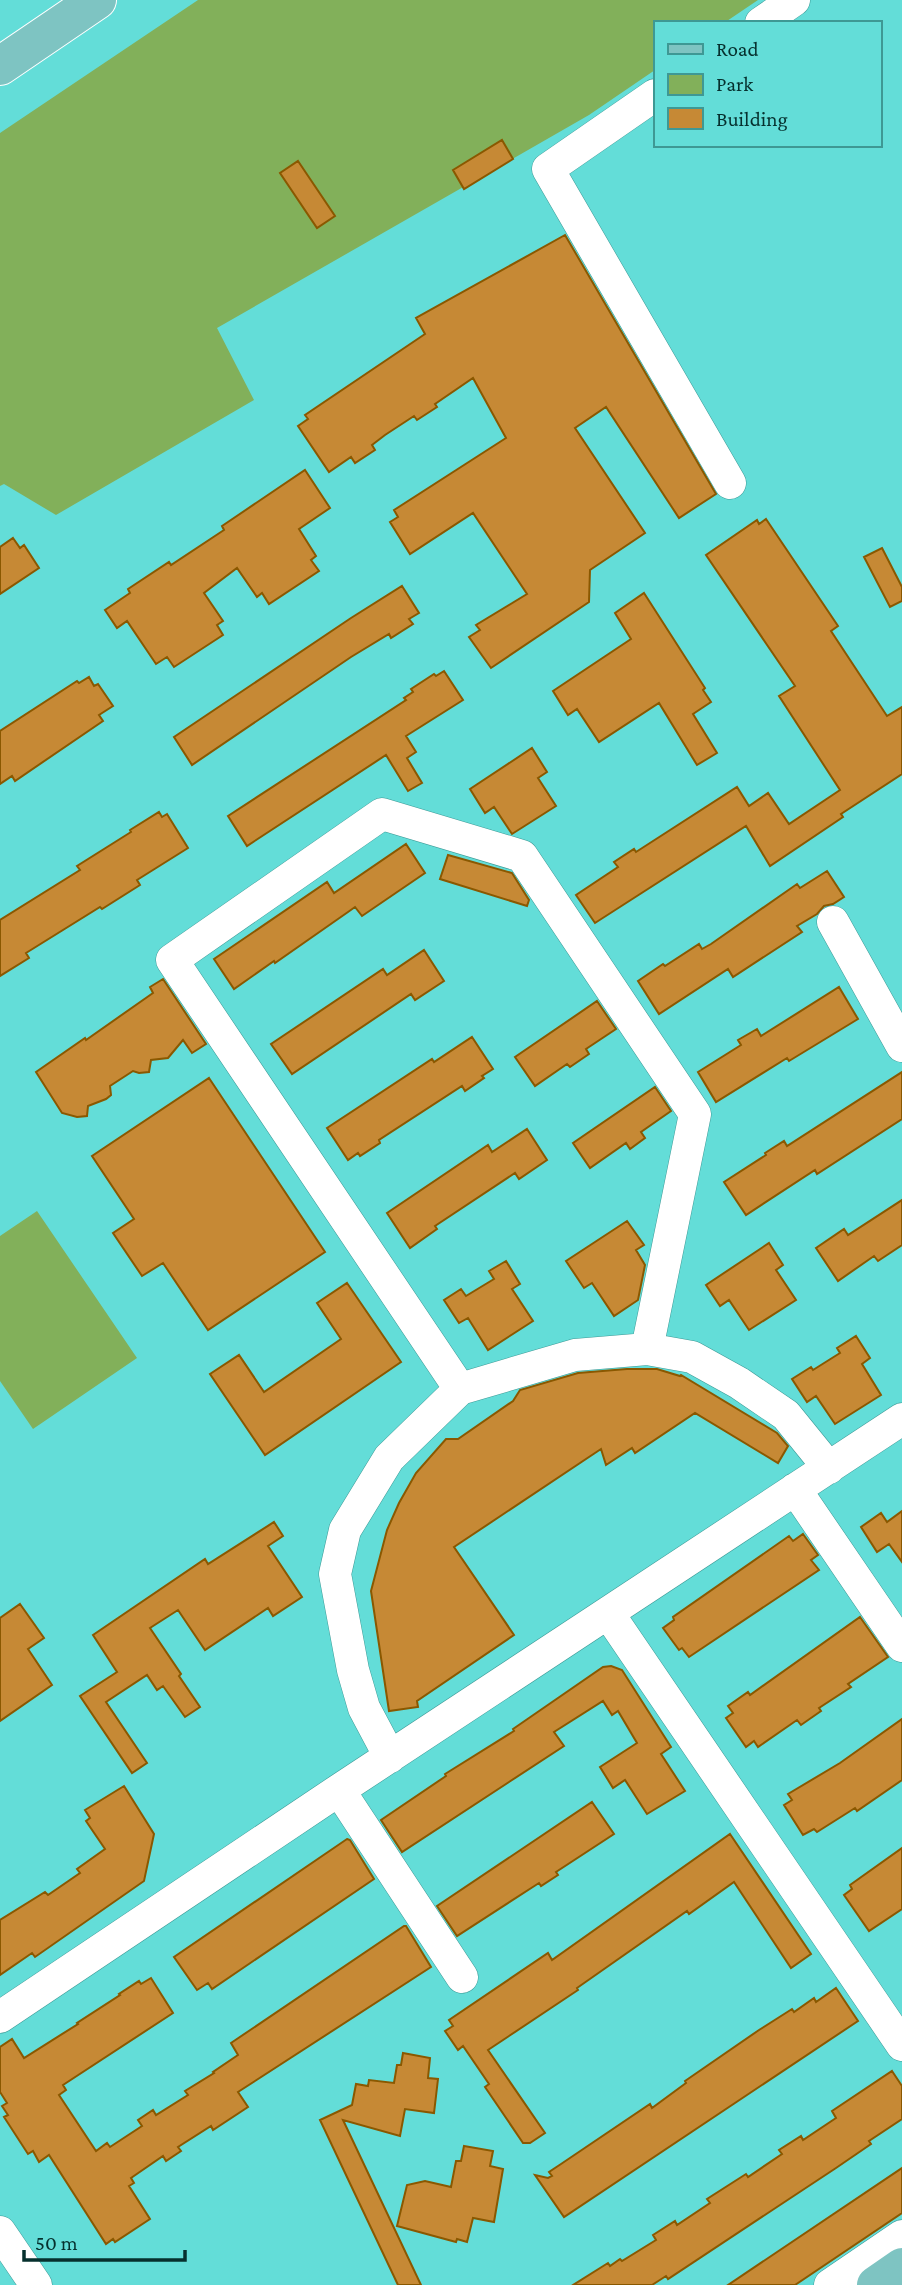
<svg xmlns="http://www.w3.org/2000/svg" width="902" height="2285" font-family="'Crimson Pro',serif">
	<rect width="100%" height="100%" fill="#63ddd8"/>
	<!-- green -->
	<path fill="#82b05a" d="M198 0H758L724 23H655V70L589 115 217 328 254 400 56 515 4 484 0 486V133Z
		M37 1211 137 1358 33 1429 0 1381V1236Z"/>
	<!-- building -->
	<path fill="#c68935" stroke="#8a5800" stroke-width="2" d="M502 140 513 159 464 189 453 170Z
		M298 161 335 216 317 228 280 173Z
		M565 235 716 494 679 518 606 407 575 428 645 533 590 570 589 602 491 668 469 637 480 630 476 625 527 594 473 513 410 554 390 522 398 517 394 510 506 438 473 378 435 404 437 407 417 420 414 416 385 435 372 445 375 450 355 463 351 457 329 472 298 426 308 419 305 415 425 334 416 318Z
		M305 470 330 508 299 529 316 556 311 560 319 571 269 604 262 593 257 597 237 568 204 593 223 621 217 625 223 635 174 667 167 657 156 664 127 621 117 628 105 610 130 593 128 589 169 562 171 565 224 530 222 526Z
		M766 519 838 626 831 631 887 716 902 707V774L841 814 843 817 770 866 746 826 595 923 576 895 618 867 614 862 634 849 636 852 737 787 749 806 768 793 789 824 840 790 779 696 795 686 706 555 757 520 759 524Z
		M13 538 20 548 24 545 39 568 0 594V547Z
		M882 548 902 587V601L890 607 864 557Z
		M402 586 419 613 409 619 413 624 391 638 389 634 351 657 192 765 174 737 351 618Z
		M644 593 705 688 703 690 711 702 693 714 717 753 697 765 659 703 599 742 577 709 568 715 553 691 631 639 615 613Z
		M444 671 463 700 406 736 416 752 407 758 422 783 408 791 386 755 247 846 228 816 406 700 404 698 413 692 411 689 434 674 436 676Z
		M89 677 94 686 98 684 113 706 99 715 103 721 15 781 12 776 0 784V731L77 681 79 683Z
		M532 748 547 772 538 778 556 806 512 834 494 807 485 813 470 789Z
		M159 812 162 817 167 814 188 848 137 880 140 885 102 909 100 907 26 953 29 958 0 976V920L80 870 77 866 131 832 130 830Z
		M406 844 425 873 362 916 355 907 348 912 275 963 274 961 234 989 214 959 327 882 334 893Z
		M448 855 512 873 529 900 527 906 440 879Z
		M827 871 844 897 833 904 824 906 817 914 797 926 802 932 733 977 728 969 659 1014 638 981 663 964 665 966 699 944 702 949 711 944 797 884 800 888Z
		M424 950 444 981 415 1000 411 994 292 1074 271 1044 383 969 387 975Z
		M163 979 206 1044 192 1053 183 1040 168 1058 151 1060 149 1072 139 1073 133 1071 110 1086 111 1095 106 1099 88 1106 87 1116 77 1117 62 1113 36 1072 85 1038 86 1040 153 993 150 987Z
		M839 987 858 1019 789 1061 787 1058 716 1102 698 1072 741 1045 738 1040 757 1029 761 1036Z
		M597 1001 616 1029 586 1049 589 1054 570 1067 567 1064 535 1086 515 1057Z
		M472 1037 493 1069 482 1076 484 1078 465 1091 462 1086 379 1140 380 1143 360 1156 358 1153 348 1160 327 1128 432 1059 434 1062Z
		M902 1072V1119L817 1174 815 1170 746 1215 724 1182 766 1155 765 1153 784 1141 787 1146Z
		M209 1078 325 1252 208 1330 163 1263 142 1276 113 1233 134 1219 92 1156Z
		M655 1087 671 1111 641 1132 645 1138 630 1149 626 1143 590 1168 573 1143Z
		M527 1129 547 1160 519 1179 515 1173 435 1226 437 1229 410 1248 387 1213 488 1145 492 1152Z
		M902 1200V1245L878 1261 874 1256 838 1281 816 1248 844 1229 848 1235Z
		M627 1221 644 1245 636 1250 645 1265 638 1300 614 1316 592 1283 584 1288 566 1261Z
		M769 1243 783 1265 776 1270 796 1300 749 1330 729 1300 720 1306 706 1285Z
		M506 1261 520 1284 512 1289 533 1321 488 1350 468 1318 459 1323 444 1300 461 1289 466 1296 494 1279 489 1271Z
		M347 1283 401 1362 265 1455 210 1374 239 1355 264 1392 341 1339 317 1303Z
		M856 1336 870 1358 862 1364 881 1395 835 1424 816 1396 807 1402 792 1379 811 1367 813 1370 840 1353 837 1348Z
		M627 1369H657L680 1376 681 1375 777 1433 788 1446 778 1463 695 1413 635 1453 632 1448 606 1465 601 1449 454 1547 514 1635 417 1701 418 1707 389 1711 371 1591 387 1530 399 1503 416 1473 446 1439H458L513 1401 520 1390 578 1373Z
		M902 1511V1562L889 1544 877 1552 861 1527 881 1513 887 1522Z
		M274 1522 283 1536 268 1546 302 1597 273 1616 268 1608 205 1650 178 1610 150 1628 181 1674 179 1676 200 1707 185 1717 163 1686 157 1690 147 1675 106 1702 147 1763 132 1773 80 1696 117 1672 93 1635 205 1559 208 1564Z
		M803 1534 818 1555 811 1560 819 1570 689 1657 682 1648 679 1650 663 1628 674 1620 673 1617 789 1536 793 1541Z
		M20 1604 44 1638 28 1649 52 1685 0 1721V1618Z
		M860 1617 888 1657 848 1684 851 1687 819 1708 821 1711 801 1725 797 1720 758 1747 754 1741 746 1747 726 1718 733 1713 728 1706 748 1692 750 1695Z
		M611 1666 622 1670 671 1747 661 1754 685 1791 647 1814 625 1780 613 1788 600 1767 637 1743 618 1711 612 1715 603 1701 554 1732 564 1746 402 1852 381 1820 446 1776 445 1774 514 1731 513 1729 603 1667Z
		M902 1719V1780L857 1811 855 1808 817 1832 814 1829 803 1835 784 1805 792 1800 788 1794 840 1763Z
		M124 1786 154 1834 144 1881 35 1957 32 1953 0 1975V1920L45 1892 48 1895 80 1873 77 1869 105 1849 86 1821 90 1818 85 1810Z
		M592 1802 614 1834 556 1872 558 1875 541 1886 539 1883 457 1936 437 1906Z
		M730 1834 811 1954 791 1968 734 1882 689 1914 687 1911 577 1988 578 1990 488 2050 545 2133 530 2143H523L485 2087 489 2084 463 2046 458 2050 445 2031 453 2026 449 2020 548 1953 552 1960Z
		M347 1839 350 1840 374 1879 212 1989 208 1983 197 1990 174 1957Z
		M902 1848V1909L869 1931 844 1895 852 1889 850 1885Z
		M404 1926H406L431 1967 238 2092 248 2107 213 2130 211 2126 178 2147 181 2151 166 2161 163 2156 131 2178 134 2183 129 2186 150 2219 115 2242 113 2239 106 2244 49 2155 39 2162 33 2151 28 2154 4 2117 8 2115 2 2106 7 2103 0 2092V2047L12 2039 24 2058 78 2024 77 2023 120 1995 119 1994 139 1981 141 1984 151 1978 173 2013 63 2085 66 2090 59 2095 96 2151 107 2143 110 2147 142 2126 138 2120 153 2110 156 2115 188 2095 185 2091 214 2073 213 2072 238 2055 231 2043Z
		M836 1988 858 2021 564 2217 535 2175 548 2178 552 2176 549 2172 561 2164 650 2104 652 2108 686 2083 685 2081 759 2030 792 2009 794 2012 814 1998 816 2002Z
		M403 2053 430 2058 428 2078 438 2079 434 2113 405 2109 400 2136 343 2120 421 2285H398L320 2120 352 2105 356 2084 368 2086 369 2080 394 2083 397 2065H401Z
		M892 2071 902 2086V2119L869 2141 871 2144 836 2168 668 2279 666 2276 652 2285H573L608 2263 610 2266 620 2259 622 2261 656 2240 653 2235 675 2221 677 2225 710 2203 707 2199 746 2174 748 2177 782 2154 779 2150 801 2136 803 2140 836 2118 832 2111Z
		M464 2146 493 2151 490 2166 503 2169 494 2222 473 2218 467 2242 457 2239 456 2242 397 2226 407 2185 425 2181 451 2187 456 2161H461Z
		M902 2168V2213L795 2285H728Z"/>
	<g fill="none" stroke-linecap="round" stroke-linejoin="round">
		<defs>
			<path id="minor" d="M761 23 794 0
				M655 95 548 169 730 483
				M833 922 902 1046
				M460 1389 172 960 382 814 522 856 695 1114 647 1349
				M795 1489 902 1646
				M608 1613 902 2045
				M390 1757 364 1708 353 1670 335 1574 345 1530 389 1458 460 1389 575 1355 647 1349 692 1357 739 1383 786 1415 829 1468
				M339 1790 462 1977
				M0 2017 339 1790 902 1419
				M0 2232 36 2285
				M830 2285 902 2236"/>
			<path id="major" d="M0 66 97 0
				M876 2285 902 2267"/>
		</defs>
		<!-- minor casing -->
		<use href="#minor" stroke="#3d9a96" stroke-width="33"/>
		<!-- major casing -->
		<use href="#major" stroke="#fff" stroke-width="40"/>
		<!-- minor -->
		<use href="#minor" stroke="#fff" stroke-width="32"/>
		<!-- major -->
		<use href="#major" stroke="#7ec4c2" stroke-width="38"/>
	</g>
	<!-- legend -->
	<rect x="654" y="21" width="228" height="126" fill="#63ddd8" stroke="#3e9894" stroke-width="2"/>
	<rect x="668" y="44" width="35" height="10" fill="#7ec4c2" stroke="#3e9894" stroke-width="2"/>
	<text x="716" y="56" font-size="21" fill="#06302e">Road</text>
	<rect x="668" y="74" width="35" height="21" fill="#82b05a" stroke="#3e9894" stroke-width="2"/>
	<text x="716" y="91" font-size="21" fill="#06302e">Park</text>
	<rect x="668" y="108" width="35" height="21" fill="#c68935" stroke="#3e9894" stroke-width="2"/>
	<text x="716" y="126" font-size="21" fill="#06302e">Building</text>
	<!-- scale -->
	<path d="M24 2250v10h161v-10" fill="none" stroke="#06302e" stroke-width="3.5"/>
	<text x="35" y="2250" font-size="21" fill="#06302e" stroke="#63ddd8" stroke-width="5" paint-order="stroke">50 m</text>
</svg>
